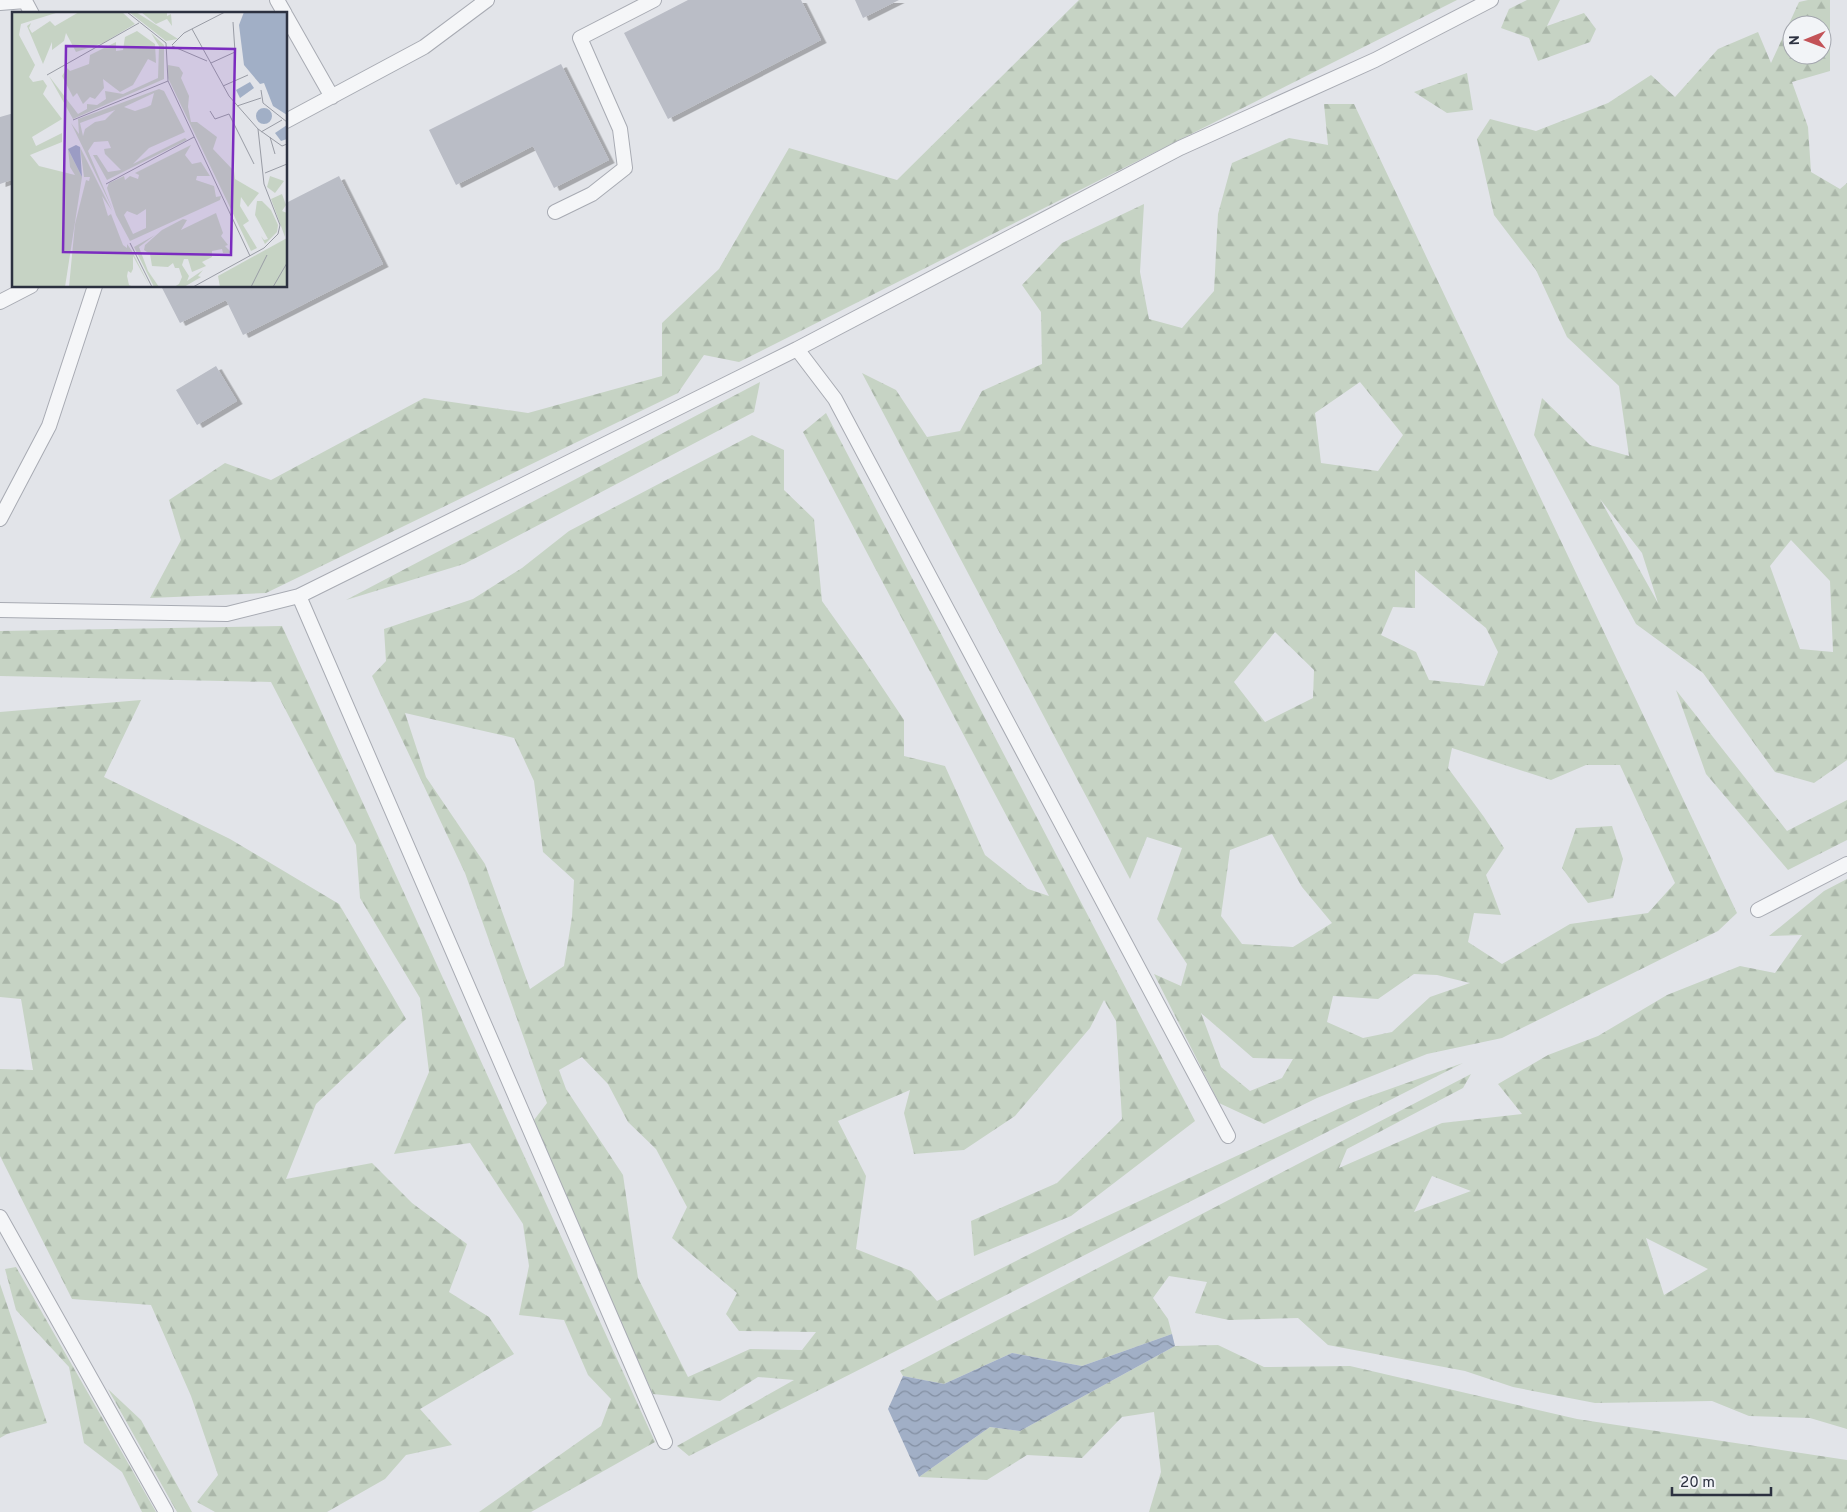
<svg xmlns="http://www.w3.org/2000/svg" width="1847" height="1512" font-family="Overpass,sans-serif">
	<defs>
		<pattern id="forest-firs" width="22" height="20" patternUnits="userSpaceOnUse" patternTransform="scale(1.25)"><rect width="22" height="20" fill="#c6d3c4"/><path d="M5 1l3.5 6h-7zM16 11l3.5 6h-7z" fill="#aab6a9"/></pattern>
		<pattern id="water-waves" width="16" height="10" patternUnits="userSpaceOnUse" patternTransform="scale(1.25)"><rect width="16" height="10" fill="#a1afc6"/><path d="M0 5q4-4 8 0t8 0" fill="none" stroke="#838fa2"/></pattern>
		<filter id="shadow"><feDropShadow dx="5.5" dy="3" stdDeviation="0" flood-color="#0004"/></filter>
	</defs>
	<rect width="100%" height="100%" fill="#e2e4e9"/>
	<!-- forest -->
	<path fill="url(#forest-firs)" fill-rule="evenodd" d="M1079 0H1457L739 362 704 355 678 393 266 593 150 598 181 540 169 500 225 463 271 480 424 398 528 413 662 376V323L719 269 789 148 897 180Z
		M1527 0H1560L1547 26 1584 13 1596 29 1590 42 1538 61 1529 38 1501 28 1509 9Z
		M1808 0H1830V71L1792 82 1808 127 1811 172 1840 189 1847 183V760L1814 783 1775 772 1703 673 1636 624 1534 435 1542 398 1590 445 1629 456 1619 386 1567 337 1536 270 1494 215 1477 139 1490 119 1536 131 1608 103 1651 75 1675 97 1718 49 1758 32 1771 63 1799 2ZM1792 25H1822V55H1792ZM1600 499 1642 553 1658 603ZM1791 540 1830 581 1833 652 1800 649 1770 566Z
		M1467 73 1473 110 1447 113 1414 92Z
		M1324 104H1354L1737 913 1718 931 1502 1038 1427 1054 1317 1098 1264 1124 1219 1103 1154 974 1181 986 1187 964 1157 919 1182 848 1147 837 1130 879 862 373 896 390 927 437 960 431 982 391 1042 364 1041 312 1022 285 1062 243 1144 204 1140 272 1149 319 1182 328 1214 291 1218 214 1232 163 1289 138 1328 145ZM1360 382 1403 435 1378 471 1321 463 1315 413ZM1415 570 1486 628 1498 652 1484 686 1429 680 1416 652 1381 635 1393 607 1415 608ZM1275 632 1314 670 1313 698 1265 722 1234 682ZM1452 748 1551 780 1586 765H1620L1675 883 1648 913 1570 924 1502 964 1468 942 1474 913 1501 915 1486 875 1504 848 1484 817 1448 768ZM1272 834 1302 887 1332 923 1293 947 1242 944 1221 916 1230 850ZM1414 974 1437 975 1470 983 1430 997 1392 1032 1363 1038 1327 1022 1333 996 1378 999ZM1201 1013 1253 1058 1293 1059 1282 1078 1250 1091 1221 1067Z
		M760 382 754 412 464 564 346 600Z
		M826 413 1195 1121 1071 1216 974 1256 971 1221 1057 1183 1122 1119 1116 1021 1104 1000 1090 1028 1015 1116 964 1150 914 1154 904 1113 910 1090 838 1121 866 1176 856 1249 911 1271 937 1301 1077 1230 1353 1102 1463 1063 689 1456 677 1446 794 1380 758 1377 720 1401 653 1394 580 1234 534 1120 547 1103 465 873 372 676 386 661 384 629 473 599 522 568 569 531 752 435 784 450V490L814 519 822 601 864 660 904 720V756L945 766 985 855 1028 889 1049 896 803 432ZM405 713 514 738 534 781 543 852 574 880 572 917 564 966 530 989 485 864 426 777ZM582 1057 608 1084 628 1122 656 1149 687 1207 672 1238 737 1293 726 1314 739 1331 816 1332 802 1350 750 1349 688 1377 638 1278 623 1175 566 1089 559 1070Z
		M282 626 655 1442 531 1512H479L601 1426 611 1399 588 1375 564 1320 519 1315 529 1266 523 1224 470 1143 394 1154 429 1072 420 998 360 898 356 845 271 682 0 676V631Z
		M1676 690 1787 831 1847 800V840L1788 870 1706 774Z
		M141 700 104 777 230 839 339 904 406 1019 316 1104 286 1179 372 1163 412 1203 467 1244 449 1292 489 1317 514 1354 420 1409 452 1445 406 1455 385 1479 327 1512H215L197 1502 218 1475 191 1396 151 1305 72 1299 0 1156V1069L33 1070 21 999 0 997V712Z
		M1612 826 1623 859 1613 898 1588 903 1562 868 1576 828Z
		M1847 879V1429L1810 1418 1749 1416 1712 1401 1595 1403 1513 1387 1465 1371 1328 1345 1298 1318 1229 1320 1195 1313 1207 1282 1169 1276 1153 1298 1168 1319 1172 1334 1082 1366 1012 1353 944 1384 903 1376 900 1371 1471 1074 1463 1088 1347 1149 1339 1168 1442 1123 1522 1114 1498 1084 1548 1055 1598 1036 1667 995 1740 966 1775 973 1802 935 1769 936 1824 891ZM1432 1176 1471 1191 1414 1212ZM1646 1238 1708 1269 1664 1295Z
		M16 1267 156 1512H142L122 1472 84 1443 69 1367 16 1310 5 1269Z
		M0 1284 47 1423 7 1434 0 1438Z
		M1218 1345 1264 1367 1350 1366 1577 1419 1847 1460V1512H1149L1161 1472 1154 1412 1122 1417 1082 1458 1027 1455 987 1480 919 1477 990 1427 1020 1431 1175 1346Z
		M108 1389 141 1420 192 1512H177Z"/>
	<!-- water -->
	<path fill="url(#water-waves)" d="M1172 1334 1175 1346 1020 1431 990 1427 919 1477 888 1409 903 1376 944 1384 1012 1353 1082 1366Z"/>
	<!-- building -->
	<path fill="#babdc6" filter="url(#shadow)" d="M688 0H801L821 40 668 119 624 33Z
		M855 0H899L863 18Z
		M561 64 609 160 554 188 533 146 456 185 429 130Z
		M14 113V179L0 184V117Z
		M339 176 383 264 243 335 226 300 180 323 161 286H286V203Z
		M216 366 237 401 197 425 176 390Z"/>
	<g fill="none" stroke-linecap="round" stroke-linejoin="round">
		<defs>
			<path id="lane" d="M277 0 285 14
				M0 3 25 1 32 14
				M286 16 332 97
				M286 121 424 47 487 0
				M555 212 592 194 625 168 620 129 580 38 654 0
				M0 302 31 286
				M797 349 835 399 1228 1136
				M0 519 49 426 95 286
				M299 596 665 1442
				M0 610 227 614 299 596 797 349 1180 148 1375 60 1491 0
				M1758 910 1847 864
				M0 1217 166 1512"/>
		</defs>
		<!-- lane casing -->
		<use href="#lane" stroke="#a8abb3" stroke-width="16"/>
		<!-- lane -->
		<use href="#lane" stroke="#f5f6f8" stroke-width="14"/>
	</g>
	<!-- overview -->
	<g transform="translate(12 12)">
		<rect width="275" height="275" fill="#e2e4e9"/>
		<path d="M1 0H47L9 12 7 23 23 53 17 65 21 70 31 68 35 74 31 82 50 107 20 125 24 134 50 121V130L18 143 27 154 63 163 58 155 56 137 70 165 53 275H0ZM67 0H110L123 12 91 31 64 40 54 21 52 29 40 38V30L31 52 15 14 19 11 17 16 20 21 38 9 43 14ZM117 0H124L166 27 154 29ZM129 0H155V4L159 2 160 14 155 7 144 12ZM125 19 143 32 144 51 136 47 121 73 108 80 91 67 92 76 83 87 78 85 71 92 65 81 61 85 50 64 55 56 58 59 77 52 78 43 104 30V39L111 38 113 25ZM139 21 152 33V67L61 107 37 64 66 102 75 97V92L85 93 94 87 93 79 111 82 146 66 147 34ZM156 53 167 55 171 61 169 66 177 84 176 95 179 110H185L205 125 201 137 222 159 223 167 247 181 236 195 229 185 228 194 237 209 231 213 245 236 239 239 156 66ZM147 77 152 79 173 120 137 136 121 152 173 126 175 128 95 168 81 143H85L96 160 109 158 93 142 92 137 99 136 96 129 82 130 76 139 101 198 59 111 67 122 66 107ZM142 81 139 93 135 95 123 99 112 95ZM103 98 93 108 83 110 73 117 71 124 68 111ZM179 133 173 143 180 152 189 150 198 164H185L184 168 202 174 204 185 209 184 208 188 118 229 104 203 95 176 97 171 112 164 113 168 118 164 126 167 127 163 123 161ZM134 197V216L121 222 112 203 115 199 125 203ZM68 135 100 199 90 184 96 204 99 202 111 233 115 236V232L120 239 138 275 121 244V257L119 261 116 259 115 264 117 273 122 275H57L63 212 74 168 77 169 78 165H72ZM258 164 272 169 263 181 255 175ZM270 182 274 193 270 199 275 201 273 225 259 187ZM245 189H250L259 198 266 213 265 220 253 232 249 224 252 228 256 227 243 203ZM204 201 211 221 209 224 216 233 213 234 220 241H211L210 237 200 239V245L190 250 194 254 180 260 176 247H172L170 253 177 264 175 269 191 258 186 264 189 265 172 275H162L167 272 170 265 167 256H163L161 251 156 255 140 254 138 242 132 238 133 233 150 218 171 207 175 208 169 218ZM143 223 127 235 136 259 147 275H142L122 235Z" fill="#c6d3c4" fill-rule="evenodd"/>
		<path d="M275 226V275H208L206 264Z" fill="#c6d3c4"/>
		<path d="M232 0H275V103L261 94 252 71 248 72 232 53 227 13ZM238 70 242 76 228 86 224 78ZM244 104a8 8 0 1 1 16 0a8 8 0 1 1-16 0ZM275 113V127L269 129 263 121ZM64 133 68 135 70 165 56 137Z" fill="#a1afc6"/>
		<path fill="none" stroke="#999ca5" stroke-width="1" d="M115 0 154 31 156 69 238 244M180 17 217 84 246 117 252 172 268 213 266 222 252 236 181 275M160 33 172 21 213 0M160 34 195 49M199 51 223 40 221 10M35 63 127 11M211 74 236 63M249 78 251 91 275 110M225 94 249 86M198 99 203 107 217 102 242 152M61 108 156 69M246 117 270 134 275 132M249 120 270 108M258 125 263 142M253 161 275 152M94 172 182 125M118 231 140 275M239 275 255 243M261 275 275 251"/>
		<path fill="#7b2cbf" fill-opacity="0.15" stroke="#7b2cbf" stroke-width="2.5" d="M54 34 223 37 219 243 51 240Z"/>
		<rect width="275" height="275" fill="none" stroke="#2c3140" stroke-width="2.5"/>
	</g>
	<!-- north arrow -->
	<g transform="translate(1807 40) rotate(269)"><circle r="24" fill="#f2f4f7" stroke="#a3a6ae"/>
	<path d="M0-4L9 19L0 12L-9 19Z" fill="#c35358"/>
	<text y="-8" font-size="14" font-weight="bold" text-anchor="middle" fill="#2c3140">N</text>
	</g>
	<!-- scale -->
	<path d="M1672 1487v8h99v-8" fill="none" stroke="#2c3140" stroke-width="2.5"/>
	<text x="1680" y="1487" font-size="15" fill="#2c3140" stroke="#f2f4f7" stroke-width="4" paint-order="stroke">20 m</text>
</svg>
